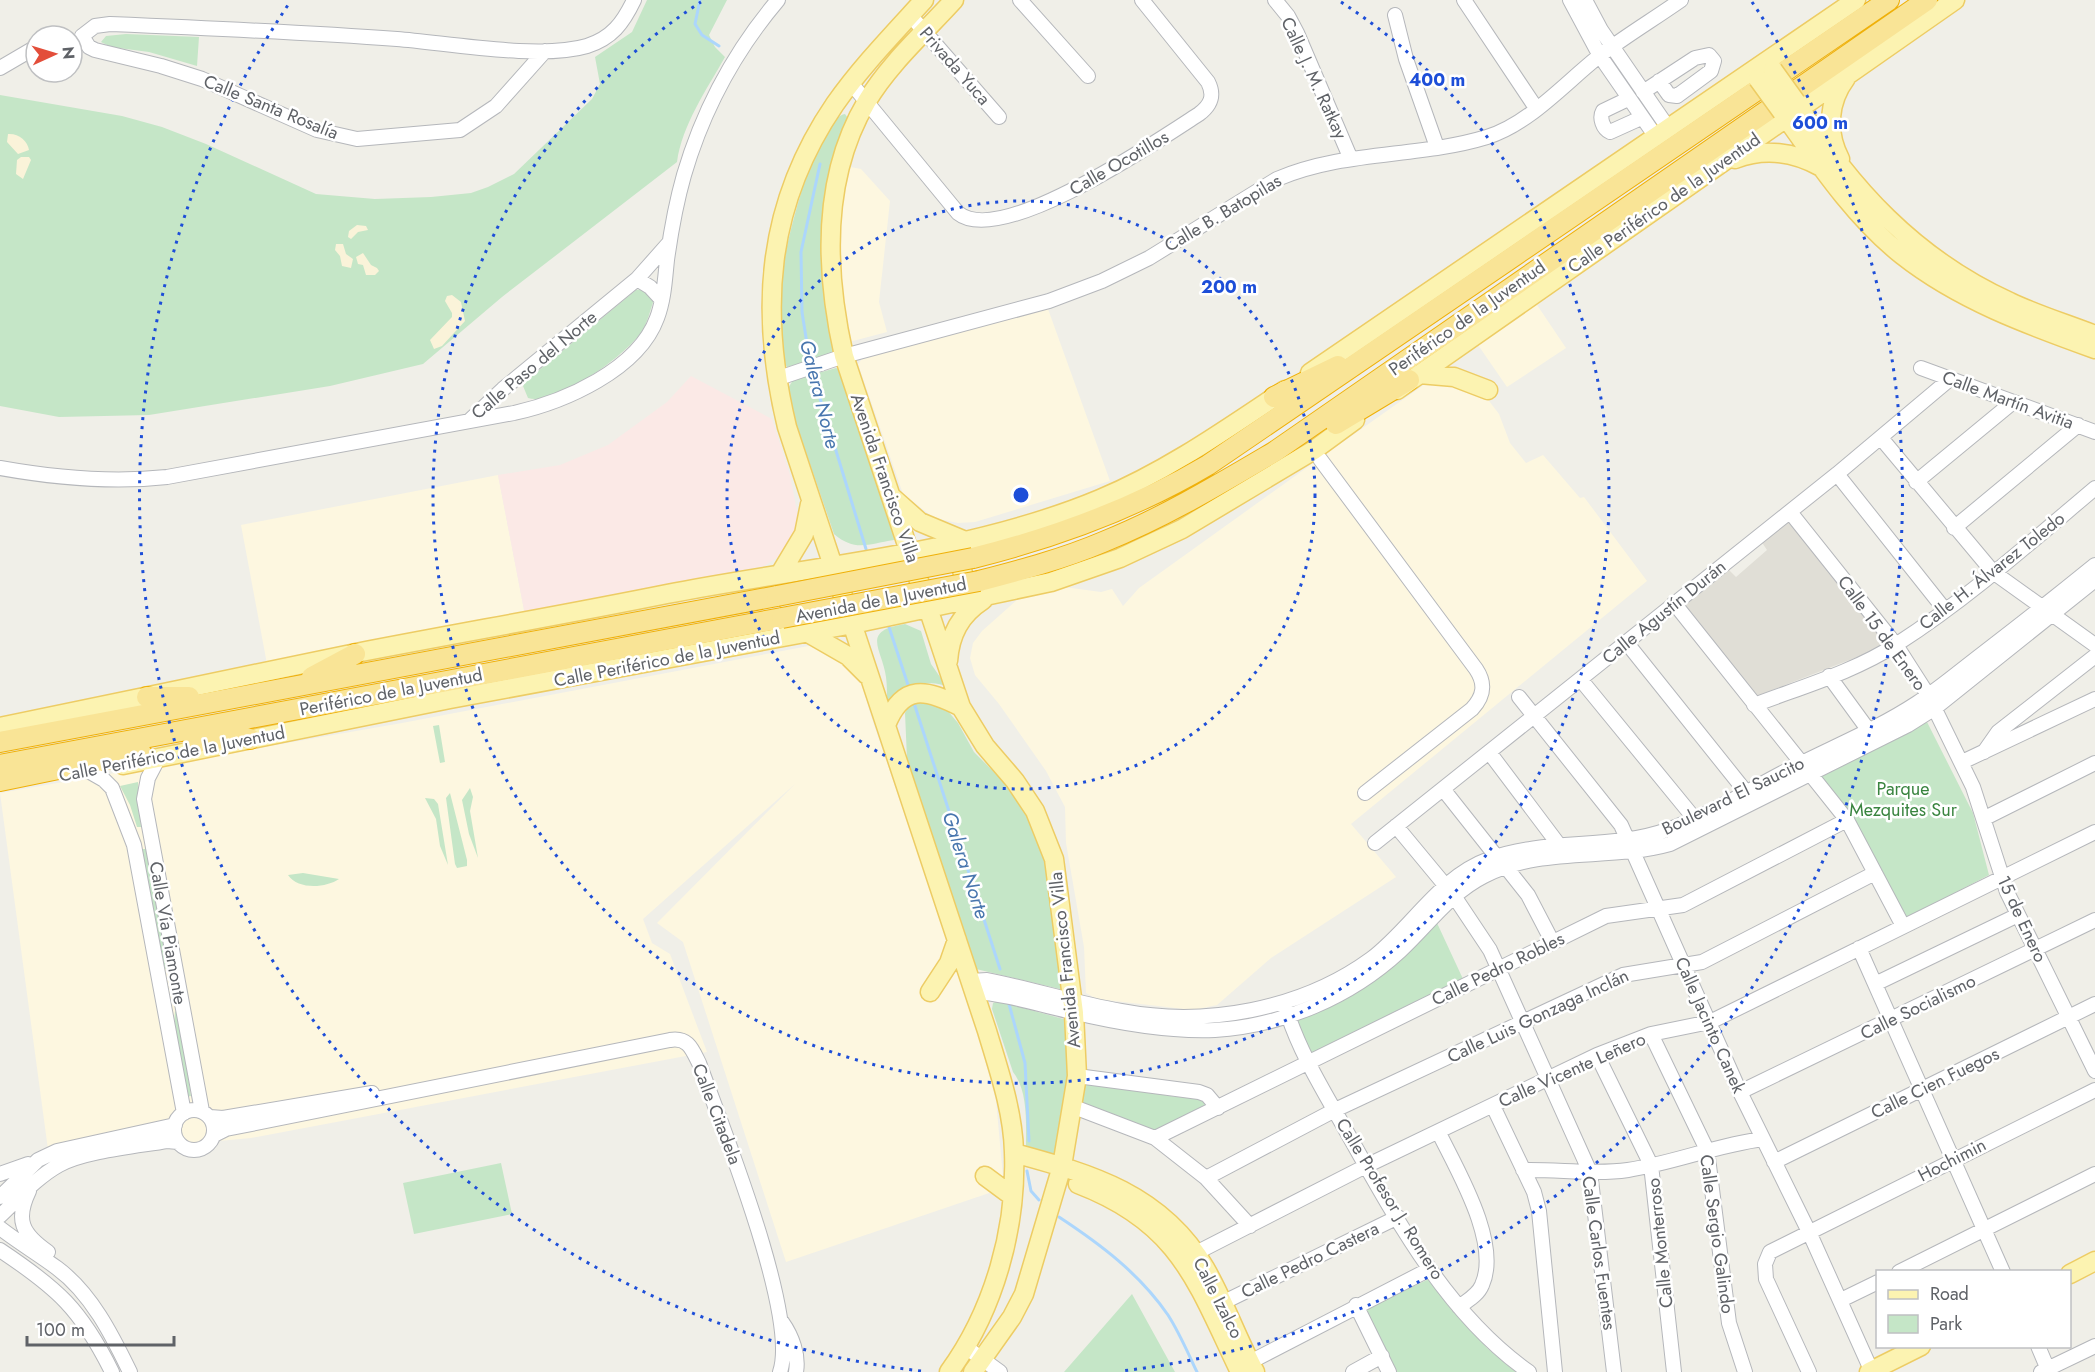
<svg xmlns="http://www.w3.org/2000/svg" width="2095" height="1372" font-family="Jost,sans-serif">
	<rect width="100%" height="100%" fill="#f0efe8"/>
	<!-- commercial -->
	<path fill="#fdf7e0" d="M845 166 861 169 890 201 879 302 887 332 853 341 847 340 833 282Z
		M1535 302 1566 348 1507 387 1476 342Z
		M1048 309 1110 481 975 522 958 523 934 518 903 494 858 364 862 359Z
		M1438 380 1486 397 1499 414 1510 443 1526 463 1543 455 1580 498 1584 497 1647 581 1351 824 1396 877 1271 958 1217 1005 1193 1010 1097 999 1086 993 1084 947 1066 843 1065 807 1046 771 999 704 975 675 970 658 973 643 982 631 1018 599 1064 587 1101 592 1112 589 1123 606 1139 588 1323 456 1425 384Z
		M498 475 525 615 267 664 241 525Z
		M814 645 844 660 862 684 871 716 970 1005 996 1100 1004 1188 786 1262 683 942 657 923 795 784 643 919 652 943 670 954 707 1052 251 1138 49 1157 0 793 402 723Z"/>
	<!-- education -->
	<path fill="#e0ded6" d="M1788 519 1888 645 1757 696 1684 603 1726 567 1736 577 1767 550 1761 541Z"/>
	<!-- medical -->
	<path fill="#fbe9e6" d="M691 376 772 419 790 475 798 517 795 533 788 546 778 557 764 566 577 601 525 615 498 475 560 465 608 445 667 402Z"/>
	<!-- green -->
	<path fill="#c5e6c7" d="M647 0H727L709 35 715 47 725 57C707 89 682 125 677 162L502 297 423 364 330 386 149 415 59 417 0 406V95L122 116 162 127 206 144 316 194 375 199 431 197 471 193 488 187 514 174 592 99 600 84 595 57 632 32Z
		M126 34 199 37 197 66 149 52 111 47 101 42 106 36Z
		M845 114 850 121 822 256 827 317 835 348 831 355 787 367 782 358C781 335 778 311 780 288 782 258 814 119 845 114Z
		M643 289 654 300C650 310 648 322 642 331 628 354 555 407 528 398L523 386 527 380 636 290Z
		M836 368 842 370 897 535 894 540C868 544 855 552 834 534L788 400 787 390 793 380Z
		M905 624 921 631 931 664 947 687C929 677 902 689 887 701 887 693 887 685 886 677 882 648 860 631 905 624Z
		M925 697 947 710 958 723 974 752 1013 791 1031 821 1047 865 1064 990 976 969 907 759 905 713 909 705Z
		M1927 722 1973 813 1989 875 1905 919 1816 778Z
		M439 725 445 762 440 763 433 726Z
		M138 782 141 827H137L130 805 120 786Z
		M470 788 473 797 470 811 478 858 469 834 462 800Z
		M450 793 467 860V866L457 868 455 864 446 798Z
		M425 798 434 799 438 804 448 865 440 846 436 819Z
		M142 849H146L149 854 170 977 161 960Z
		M303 873 339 879C326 888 298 890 288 875Z
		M1437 923 1463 979 1310 1055 1296 1020C1357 998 1393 972 1437 923Z
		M998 1001 1067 1020 1069 1079 1057 1158 1026 1146C1026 1122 1028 1091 1013 1072L992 1009 993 1003Z
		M175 1011 179 1014 191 1096 186 1097 174 1025Z
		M1092 1083 1177 1097 1200 1098 1209 1105 1152 1132 1087 1105 1082 1101 1084 1085Z
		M501 1163 512 1214 414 1234 403 1183Z
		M1429 1279 1487 1348 1516 1372H1397L1365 1309Z
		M1132 1294 1175 1372H1064Z"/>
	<!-- sand -->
	<path fill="#faf3d9" d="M8 134C18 133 28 141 29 150L18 154 7 142Z
		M21 157H29L31 160 23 179 16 174 17 160Z
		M357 225 366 226 368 230 358 232 351 239 348 237 349 231Z
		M336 244H343L346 254 353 259 351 268 342 266 340 256 335 250Z
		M363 253 371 265 377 268 379 271 375 275H366L363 265 358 264 356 257Z
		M452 295 461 302 465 321 442 346 434 349 430 340 452 317V313L445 301 447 296Z"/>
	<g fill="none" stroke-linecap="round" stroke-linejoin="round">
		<!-- stream -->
		<path stroke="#acd6fc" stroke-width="3" d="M700 0 695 24 702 35 719 46
			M810 363 802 312 801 252 820 164
			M812 372 866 549
			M888 624 909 688
			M913 700 1000 969
			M1009 1004 1025 1063 1029 1141
			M1027 1171 1031 1191 1039 1200
			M1059 1217C1100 1244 1139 1273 1168 1315 1179 1332 1188 1353 1197 1372"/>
		<defs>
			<path id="minor" d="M1020 0 1088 76
				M1275 0 1288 16 1297 33 1350 157
				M1464 0 1536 108
				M1570 0 1600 56 1656 137
				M1585 0 1601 30 1669 129
				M910 15 999 117
				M1395 15 1406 59 1437 147
				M82 36 95 26 110 24C206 28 302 32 397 39 448 43 540 60 587 46 612 38 623 23 634 0
				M82 36 89 47 95 50 161 66 202 79 317 130 357 139 460 130 496 106 545 51
				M0 68 36 47
				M851 83 958 213C1001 248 1159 140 1199 114 1211 105 1215 96 1208 82L1142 0
				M1643 92 1695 58 1709 55 1714 61 1711 71 1677 96 1669 95 1659 81
				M1628 99 1603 111C1599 118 1603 129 1610 132L1641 118
				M637 279 650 287 662 300
				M1921 368 2095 432
				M776 379 844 356 1049 301 1102 281 1149 258 1277 179C1345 150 1418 158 1487 137 1529 124 1564 84 1598 57 1624 37 1654 19 1681 0
				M470 420 503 389 637 279 668 244
				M1881 438 1993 572 2095 645
				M1320 459 1476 669C1486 684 1484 696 1472 709L1365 793
				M0 468C56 478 111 483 167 477L514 413C564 402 638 370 657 318 664 300 665 279 667 260 671 231 676 203 684 175 703 110 734 52 778 0
				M1837 474 1945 610
				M1916 482 2013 402
				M1790 512 1896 645 1928 695 1973 787 2007 892 2095 1071
				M1954 528 2078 425
				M1674 603 1847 820 1903 926
				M1626 642 1746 792
				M1829 676 1872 735
				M1581 680 1694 818
				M1519 697 1621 825 1740 1092 1810 1234 1872 1372
				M1754 705C1801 687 1854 672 1897 644 1967 599 2031 542 2095 488
				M1489 752 1559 845
				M1984 752 1998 732 2095 656
				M159 757 148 778 144 799 202 1111
				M1962 762 2095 699
				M90 772 104 780 112 788 134 845 184 1113
				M1443 789 1496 856
				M1985 818 2095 763
				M1396 826 1454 896 1490 950 1590 1172 1614 1372
				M1375 843 1837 474 1950 379
				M1505 866 1528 895 1553 943
				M1859 948 2003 1272
				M971 981 987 980C1032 989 1076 1003 1121 1011 1205 1027 1301 1010 1371 959 1412 928 1439 877 1489 859 1546 838 1610 850 1667 830 1707 816 1746 792 1784 772 1828 749 1876 730 1917 703 1940 688 1961 670 1982 654 2020 625 2058 595 2095 565
				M1875 984 2018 915
				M974 992C1008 994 1039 1005 1072 1012 1118 1023 1168 1032 1215 1030 1283 1026 1350 997 1400 951 1427 926 1450 893 1484 876 1541 846 1610 861 1670 844L1908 725 1935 708 2095 580
				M1286 1009C1299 1051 1323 1090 1344 1127 1394 1215 1445 1313 1529 1372
				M1651 1034 1707 1150 1729 1323 1745 1372
				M1597 1055 1651 1165 1674 1372
				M1077 1076 1199 1092 1207 1095 1218 1108
				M1740 1092 2095 920
				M1493 1106 1534 1192 1539 1211 1555 1372
				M1074 1107 1155 1138 1206 1178 1250 1226
				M174 1130a20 20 0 1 1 40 0a20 20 0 1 1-40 0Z
				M210 1117 223 1118 372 1093
				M1439 1133C1457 1170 1501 1243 1482 1285 1478 1295 1468 1300 1459 1307
				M214 1135 226 1129 670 1040C688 1037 692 1049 699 1063 721 1124 799 1316 780 1372
				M1155 1138 1606 916 1683 905 1847 820
				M1774 1162 2095 1004
				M1523 1170C1558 1169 1594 1175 1628 1170 1674 1163 1717 1145 1763 1139
				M0 1174 28 1164
				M1206 1178 1335 1110 1623 975 1702 962 1875 873
				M29 1191C15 1220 22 1234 48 1252
				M0 1197 38 1160 57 1151 175 1125
				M0 1216C18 1199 37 1177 59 1165 84 1151 138 1146 167 1141L178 1142
				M0 1228C18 1242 38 1254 57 1268 91 1293 112 1335 130 1372
				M0 1250C57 1288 81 1309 112 1372
				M1188 1257 1366 1166 1597 1055 1651 1034 1710 1022 2095 832
				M1899 1272 2095 1174
				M1841 1300 1878 1282
				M1222 1303 1398 1217
				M1356 1305 1389 1372
				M782 1322C792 1336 799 1355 796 1372
				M2038 1346 2049 1372
				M967 1348 1000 1372
				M1250 1362 1430 1269
				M1353 1372 1382 1356
				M1809 1372 1766 1279 1765 1264 1770 1252 2095 1090
				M2041 1372 2095 1346"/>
			<path id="major" d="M924 0C894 33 861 67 835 104 766 205 759 311 787 427L987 1031C999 1071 1013 1111 1014 1152 1017 1228 994 1310 949 1372
				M954 0C925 32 889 64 867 101 821 178 825 272 844 356L961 707 985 746 1015 781 1035 811 1054 859 1074 1013 1077 1076 1062 1166 1024 1294 1012 1317 973 1372
				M1796 102C1850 188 1915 259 2010 302 2037 315 2067 324 2095 335
				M1782 112C1817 161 1854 217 1902 255 1959 300 2028 325 2095 349
				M1735 159C1764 148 1794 152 1821 167
				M1840 159C1826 132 1828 102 1846 78
				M1310 373 1856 0
				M1419 374 1454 377 1488 390
				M1397 390 1955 0
				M893 498 920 522 963 540 960 565 971 595
				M780 574 804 534 810 504
				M808 633 848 656 867 675
				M948 661C950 634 960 615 983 600
				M886 725C903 683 926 689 961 707
				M0 727C119 703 237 677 356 653 459 633 563 615 667 594 808 566 966 555 1100 499 1167 471 1225 430 1285 390
				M123 765 450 699 853 624 1051 582 1120 558 1182 529 1314 450 1355 420
				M930 992 949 963 957 940
				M1014 1153C1091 1174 1162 1194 1205 1268 1224 1301 1237 1338 1255 1372
				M985 1176 1012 1196
				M1078 1184C1180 1223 1196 1281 1240 1372
				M2070 1274 2095 1261
				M1869 1372 1921 1346"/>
			<path id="highway" d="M1274 397 1338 366
				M1336 424 1409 380
				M973 558C1057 537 1134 509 1208 465L1889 0
				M979 581C1021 570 1063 559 1103 542 1163 518 1218 485 1274 452L1927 0
				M312 677 355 654
				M147 697H189
				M0 742 777 596
				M194 742 236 736 250 739
				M0 765 782 618
				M0 781 141 752"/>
		</defs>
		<!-- minor casing -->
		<use href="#minor" stroke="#b5b7bb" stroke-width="16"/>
		<!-- major casing -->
		<use href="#major" stroke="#edcc64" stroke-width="21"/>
		<!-- highway casing -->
		<use href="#highway" stroke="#efb009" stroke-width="22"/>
		<!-- minor -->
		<use href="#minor" stroke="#fff" stroke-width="14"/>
		<!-- major -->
		<use href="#major" stroke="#fcf3b1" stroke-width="18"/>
		<!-- highway -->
		<use href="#highway" stroke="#f9e496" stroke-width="20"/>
		<defs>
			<path id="major-bridge" d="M1773 70 1796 102
				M1758 79 1782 112"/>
			<path id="highway-bridge" d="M777 596 973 558
				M782 618 979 581"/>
		</defs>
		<!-- major-bridge casing -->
		<use href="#major-bridge" stroke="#edcc64" stroke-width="21" stroke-linecap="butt"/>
		<!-- highway-bridge casing -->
		<use href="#highway-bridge" stroke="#efb009" stroke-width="22" stroke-linecap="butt"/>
		<!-- major-bridge -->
		<use href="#major-bridge" stroke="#fcf3b1" stroke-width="18"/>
		<!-- highway-bridge -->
		<use href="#highway-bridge" stroke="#f9e496" stroke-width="20"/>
	</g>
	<!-- distance rings -->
	<g fill="none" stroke="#1d4ed8" stroke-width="3" stroke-dasharray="3 6">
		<circle cx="1021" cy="495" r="294"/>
		<path d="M1341 2A588 588 0 1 1 701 2"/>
		<path d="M921 1371A882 882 0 0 1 290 2M1752 2A882 882 0 0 1 1121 1371"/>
	</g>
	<g text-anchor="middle" stroke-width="5" stroke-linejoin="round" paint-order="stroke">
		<!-- street labels -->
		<g font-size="18" fill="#5f6267" stroke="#fff">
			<text transform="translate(955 66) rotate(49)" y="6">Privada Yuca</text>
			<text transform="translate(1314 78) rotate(65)" y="6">Calle J. M. Ratkay</text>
			<text transform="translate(271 107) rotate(22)" y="6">Calle Santa Rosalía</text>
			<text transform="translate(1119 163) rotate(-30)" y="6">Calle Ocotillos</text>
			<text transform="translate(1664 203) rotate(-35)" y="6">Calle Periférico de la Juventud</text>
			<text transform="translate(1223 213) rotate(-31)" y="6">Calle B. Batopilas</text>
			<text transform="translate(1467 318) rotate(-35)" y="6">Periférico de la Juventud</text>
			<text transform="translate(534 365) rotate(-40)" y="6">Calle Paso del Norte</text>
			<text transform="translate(2008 400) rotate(20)" y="6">Calle Martín Avitia</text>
			<text transform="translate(885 478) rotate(71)" y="6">Avenida Francisco Villa</text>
			<text transform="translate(1992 571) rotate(-38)" y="6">Calle H. Álvarez Toledo</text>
			<text transform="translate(881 600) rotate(-11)" y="6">Avenida de la Juventud</text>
			<text transform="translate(1664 612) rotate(-39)" y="6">Calle Agustín Durán</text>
			<text transform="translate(1882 633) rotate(54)" y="6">Calle 15 de Enero</text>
			<text transform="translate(667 659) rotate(-11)" y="6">Calle Periférico de la Juventud</text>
			<text transform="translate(391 692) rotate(-11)" y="6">Periférico de la Juventud</text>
			<text transform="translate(172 754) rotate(-11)" y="6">Calle Periférico de la Juventud</text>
			<text transform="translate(1733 796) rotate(-26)" y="6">Boulevard El Saucito</text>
			<text transform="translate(2022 919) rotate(65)" y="6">15 de Enero</text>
			<text transform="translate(168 933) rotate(80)" y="6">Calle Vía Piamonte</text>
			<text transform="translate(1065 960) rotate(-96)" y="6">Avenida Francisco Villa</text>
			<text transform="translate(1498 969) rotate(-26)" y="6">Calle Pedro Robles</text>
			<text transform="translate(1918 1007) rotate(-26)" y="6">Calle Socialismo</text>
			<text transform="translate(1538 1016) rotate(-25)" y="6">Calle Luis Gonzaga Inclán</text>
			<text transform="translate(1710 1025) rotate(66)" y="6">Calle Jacinto Canek</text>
			<text transform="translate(1572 1070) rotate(-24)" y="6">Calle Vicente Leñero</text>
			<text transform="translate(1935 1083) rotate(-26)" y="6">Calle Cien Fuegos</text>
			<text transform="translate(717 1114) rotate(69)" y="6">Calle Citadela</text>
			<text transform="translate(1952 1160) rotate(-27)" y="6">Hochimin</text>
			<text transform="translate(1390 1199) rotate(58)" y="6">Calle Profesor J. Romero</text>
			<text transform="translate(1717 1234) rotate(82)" y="6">Calle Sergio Galindo</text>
			<text transform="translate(1660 1243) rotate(-96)" y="6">Calle Monterroso</text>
			<text transform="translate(1599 1253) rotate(82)" y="6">Calle Carlos Fuentes</text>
			<text transform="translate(1310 1260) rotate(-26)" y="6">Calle Pedro Castera</text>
			<text transform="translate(1218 1298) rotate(63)" y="6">Calle Izalco</text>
		</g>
		<!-- park labels -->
		<g font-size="18" fill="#39843f" stroke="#fff">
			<text x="1903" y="795">Parque<tspan x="1903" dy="21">Mezquites Sur</tspan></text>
		</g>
		<!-- water labels -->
		<g font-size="20" font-style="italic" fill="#4876ae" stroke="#fff">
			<text transform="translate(820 394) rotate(76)" y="7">Galera Norte</text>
			<text transform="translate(966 865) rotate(72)" y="7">Galera Norte</text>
		</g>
	</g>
	<circle cx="1021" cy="495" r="9" fill="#1d4ed8" stroke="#fff" stroke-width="3"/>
	<g font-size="18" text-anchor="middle" font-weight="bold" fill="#1d4ed8" stroke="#fff" stroke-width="5" stroke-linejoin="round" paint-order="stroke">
		<text x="1437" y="86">400 m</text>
		<text x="1820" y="129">600 m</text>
		<text x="1229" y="293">200 m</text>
	</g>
	<!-- legend -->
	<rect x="1876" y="1270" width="195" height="78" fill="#ffffff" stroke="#bfc0c2" stroke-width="1.5"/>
	<rect x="1888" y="1290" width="30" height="9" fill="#fcf3b1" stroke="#bfc0c2" stroke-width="1.5"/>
	<text x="1930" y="1300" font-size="18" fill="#5f6267">Road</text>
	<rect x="1888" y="1315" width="30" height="18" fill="#c5e6c7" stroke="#bfc0c2" stroke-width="1.5"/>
	<text x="1930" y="1330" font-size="18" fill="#5f6267">Park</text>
	<!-- north arrow -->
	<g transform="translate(54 54) rotate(86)"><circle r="28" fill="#ffffff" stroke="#bfc0c2" stroke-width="1.5"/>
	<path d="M0-4.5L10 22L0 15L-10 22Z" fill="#e34e3a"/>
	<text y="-9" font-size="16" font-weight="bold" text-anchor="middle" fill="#5f6267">N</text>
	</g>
	<!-- scale -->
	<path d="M27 1336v9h147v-9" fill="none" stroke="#5f6267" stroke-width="3"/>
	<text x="36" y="1336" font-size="18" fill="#5f6267" stroke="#ffffff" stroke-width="4.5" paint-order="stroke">100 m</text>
</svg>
